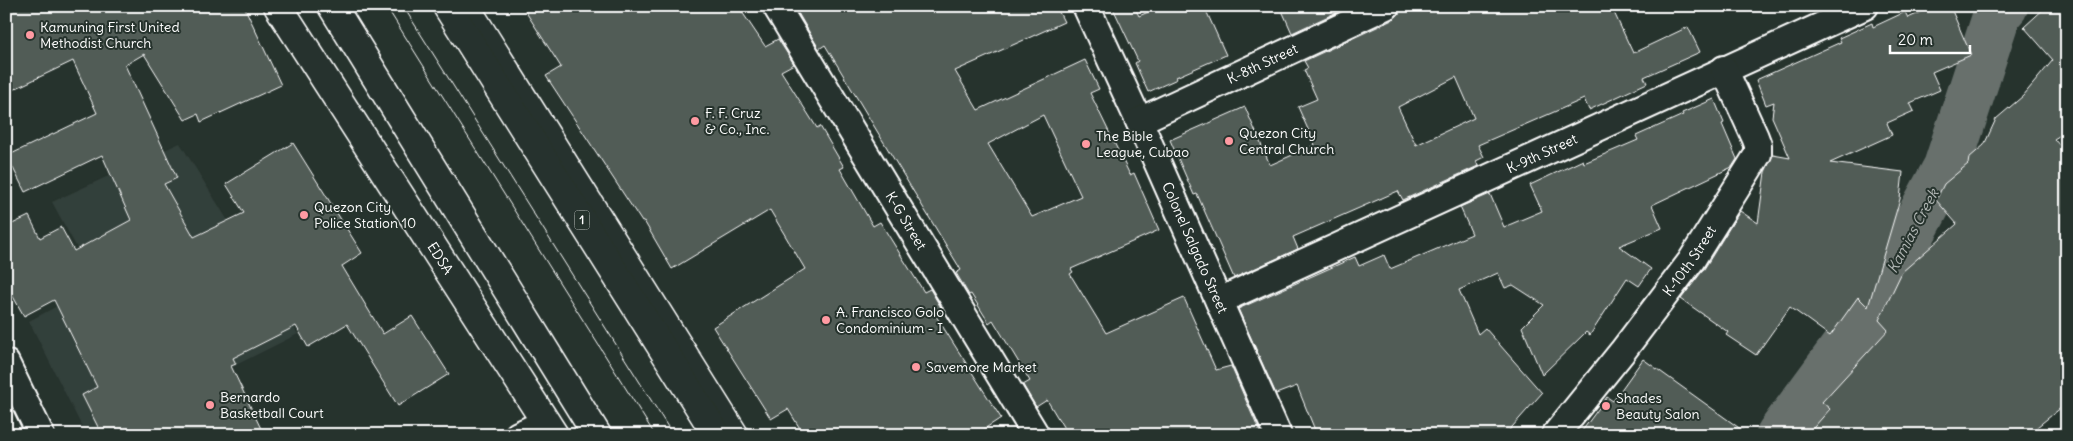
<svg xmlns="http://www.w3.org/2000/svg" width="2073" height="441" font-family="Delius,sans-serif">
	<rect width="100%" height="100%" fill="#26332d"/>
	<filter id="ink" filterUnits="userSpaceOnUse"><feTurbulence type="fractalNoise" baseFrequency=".02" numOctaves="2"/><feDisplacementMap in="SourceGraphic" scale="10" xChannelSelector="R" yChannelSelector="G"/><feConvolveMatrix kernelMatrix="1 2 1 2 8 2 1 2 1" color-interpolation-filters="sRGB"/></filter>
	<g filter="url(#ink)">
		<!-- built -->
		<path fill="#333f3a" d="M180 143 298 334 96 435H86L29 321 97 285 52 202Z"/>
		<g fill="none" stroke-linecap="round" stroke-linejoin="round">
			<!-- river -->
			<path stroke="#67706c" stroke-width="48" d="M1780 435 1866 318 1947 167 1997 14 2004 6"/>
		</g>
		<!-- building -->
		<path fill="#515c57" stroke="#fff" fill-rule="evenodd" d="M6 6H244L281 85 201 122 198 114 185 120 144 54 125 65 177 178 164 184 194 237 244 213 226 184 293 143 362 253 342 266 383 334 412 316 449 374 398 406 347 324 308 347 296 326 233 358 236 364 231 366 264 435H102L82 395 97 387 54 300 24 316 6 284V227L29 216 40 238 61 227 74 251 131 220 102 155 25 192 7 156 97 113 73 61 6 93Z
			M522 6H738L765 46 778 39 794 64 781 71 817 128 820 126 844 167 840 169 873 226 880 222 924 292 930 289 943 311 936 316 1001 418 975 435H804L788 409 771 419 713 327 805 269 770 210 672 269 644 221 642 222 546 76 561 67Z
			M794 6H1056L1064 22 955 71 978 110 1085 60 1099 89 1090 93 1130 175 1134 173 1159 230 1071 269 1073 272 1070 274 1106 333 1184 298 1216 370 1231 366 1261 435H1068L1047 400 1036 407 1023 385 1030 381 993 320 989 323 971 294 969 295 956 273 961 270 912 189 825 45 819 49ZM1043 115 1081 196 1032 217 988 144Z
			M1112 6H1134L1139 16 1162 6H1204L1226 55 1176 77 1177 79 1148 92 1135 63 1138 61Z
			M1280 6H1350L1292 33Z
			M1401 6H1611L1633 53 1688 27 1700 52 1644 77 1647 83 1589 110 1584 99 1478 145 1484 157 1476 161 1478 166 1403 200 1398 191 1293 237 1298 249 1234 278 1197 194 1194 195 1170 140 1245 107 1270 165 1315 145 1298 107 1317 99 1304 70 1308 68 1304 61 1392 20 1399 14ZM1456 77 1474 118 1416 145 1398 107Z
			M1935 6H1950L1971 55 1932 72 1940 90 1910 103 1914 111 1887 123 1892 135 1830 163 1903 172 1900 199 1868 307 1858 297 1830 336 1790 307 1756 355 1726 335 1728 332 1681 299 1704 269 1740 211 1758 223 1765 172 1773 155 1790 158 1772 117 1774 102 1766 105 1756 80 1841 42 1839 38 1872 23 1873 27 1905 12 1908 18Z
			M2047 6H2067V131L2054 139 2067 154V403L2027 435H1807L1830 409 1822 402 1888 330 1879 320 1902 272 1957 224 1936 200 1944 184 1968 164 1969 158 1984 145 1996 119 2023 96 2053 60 2024 27Z
			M1714 99 1724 123 1722 124 1737 159 1732 167 1652 205 1662 228 1619 246 1651 269 1639 286 1627 278 1590 335 1586 332 1542 375 1522 327 1544 305 1513 285 1505 288 1498 273 1459 290 1478 334 1485 328 1542 393 1505 435H1317L1297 386 1276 394 1238 309 1355 257 1359 266 1384 255 1390 269 1472 234 1460 207 1490 194 1504 227 1542 211 1530 185 1583 160 1584 163 1638 140 1636 136 1683 115 1682 113Z
			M1643 359 1749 435H1579L1607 397 1613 401Z"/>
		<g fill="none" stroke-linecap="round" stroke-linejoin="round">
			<defs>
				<g id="minor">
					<path id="s1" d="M776 6 1036 435"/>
					<path id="s2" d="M1086 6 1139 121 1278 435"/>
					<path id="s3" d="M1139 121 1386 6"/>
					<path id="s4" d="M1219 301 1865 6"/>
					<path d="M6 363 41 435"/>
					<path d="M518 435 546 422"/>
					<path id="s5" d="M1555 435 1622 352 1691 261 1758 154V145L1755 137 1724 69"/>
				</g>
				<g id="primary">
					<path id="s6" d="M278 6 554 435"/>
					<path d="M465 6 734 435"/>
				</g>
				<path id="trunk" d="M332 6 597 435
					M447 6 717 435"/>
			</defs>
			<!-- minor casing -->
			<use href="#minor" stroke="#fff" stroke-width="30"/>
			<!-- primary casing -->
			<use href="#primary" stroke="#fff" stroke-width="31"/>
			<!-- trunk casing -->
			<use href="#trunk" stroke="#fff" stroke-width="31"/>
			<!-- minor -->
			<use href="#minor" stroke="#26332d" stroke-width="26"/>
			<!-- primary -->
			<use href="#primary" stroke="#26332d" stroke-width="28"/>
			<!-- trunk -->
			<use href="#trunk" stroke="#26332d" stroke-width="28"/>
			<!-- tram -->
			<path stroke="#fff" stroke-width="1" d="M386 6 655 435
				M403 6 673 435"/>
		</g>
	</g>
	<!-- markers -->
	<g fill="#ff9aa2" stroke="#26332d" stroke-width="2">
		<circle cx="30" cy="35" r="5"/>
		<circle cx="695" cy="121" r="5"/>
		<circle cx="1229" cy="141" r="5"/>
		<circle cx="1086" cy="144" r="5"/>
		<circle cx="304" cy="215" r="5"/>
		<circle cx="826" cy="320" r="5"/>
		<circle cx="916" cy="367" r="5"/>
		<circle cx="210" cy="405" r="5"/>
		<circle cx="1606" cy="406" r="5"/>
	</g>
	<g text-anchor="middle" stroke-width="4" stroke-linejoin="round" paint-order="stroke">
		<!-- shield labels -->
		<rect fill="#26332d" stroke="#bec2c0" stroke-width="1" x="574.5" y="210.5" width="15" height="19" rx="4"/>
		<g font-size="12" font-weight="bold" fill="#fff">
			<text x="582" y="224">1</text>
		</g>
		<!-- poi labels -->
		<g font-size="14" fill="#fff" stroke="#26332d" text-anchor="start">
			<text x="40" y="32">Kamuning First United<tspan x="40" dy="16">Methodist Church</tspan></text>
			<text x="705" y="118">F. F. Cruz<tspan x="705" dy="16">&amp; Co., Inc.</tspan></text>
			<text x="1239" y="138">Quezon City<tspan x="1239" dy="16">Central Church</tspan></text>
			<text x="1096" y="141">The Bible<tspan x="1096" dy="16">League, Cubao</tspan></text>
			<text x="314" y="212">Quezon City<tspan x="314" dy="16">Police Station 10</tspan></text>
			<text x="836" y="317">A. Francisco Golo<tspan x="836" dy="16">Condominium - I</tspan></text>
			<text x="926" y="372">Savemore Market</text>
			<text x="220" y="402">Bernardo<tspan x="220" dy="16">Basketball Court</tspan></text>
			<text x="1616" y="403">Shades<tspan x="1616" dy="16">Beauty Salon</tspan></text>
		</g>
		<!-- street labels -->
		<g font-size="14" fill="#fff" stroke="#26332d">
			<text dy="5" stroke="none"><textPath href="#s3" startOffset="136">K-8th Street</textPath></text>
			<text dy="5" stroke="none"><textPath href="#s4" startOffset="355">K-9th Street</textPath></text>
			<text dy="5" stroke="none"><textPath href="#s1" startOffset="251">K-G Street</textPath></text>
			<text dy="5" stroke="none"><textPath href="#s2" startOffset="265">Colonel Salgado Street</textPath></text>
			<text dy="5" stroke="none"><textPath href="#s6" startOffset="300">EDSA</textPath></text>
			<text dy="5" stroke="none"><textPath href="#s5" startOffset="220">K-10th Street</textPath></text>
		</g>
		<!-- water labels -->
		<g font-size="15" font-style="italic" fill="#b3b8b6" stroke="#26332d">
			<text transform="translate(1913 231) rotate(-62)" y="5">Kamias Creek</text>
		</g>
	</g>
	<!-- margin -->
	<rect width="2073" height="441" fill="none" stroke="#26332d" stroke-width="25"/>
	<rect x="12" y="12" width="2048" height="416" fill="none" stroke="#fff" stroke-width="2" filter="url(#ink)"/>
	<!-- scale -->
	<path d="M1890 45v8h80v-8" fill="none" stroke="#ffffff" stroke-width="2.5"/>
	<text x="1898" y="45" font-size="15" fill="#ffffff" stroke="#26332d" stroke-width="4" paint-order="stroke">20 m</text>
</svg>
